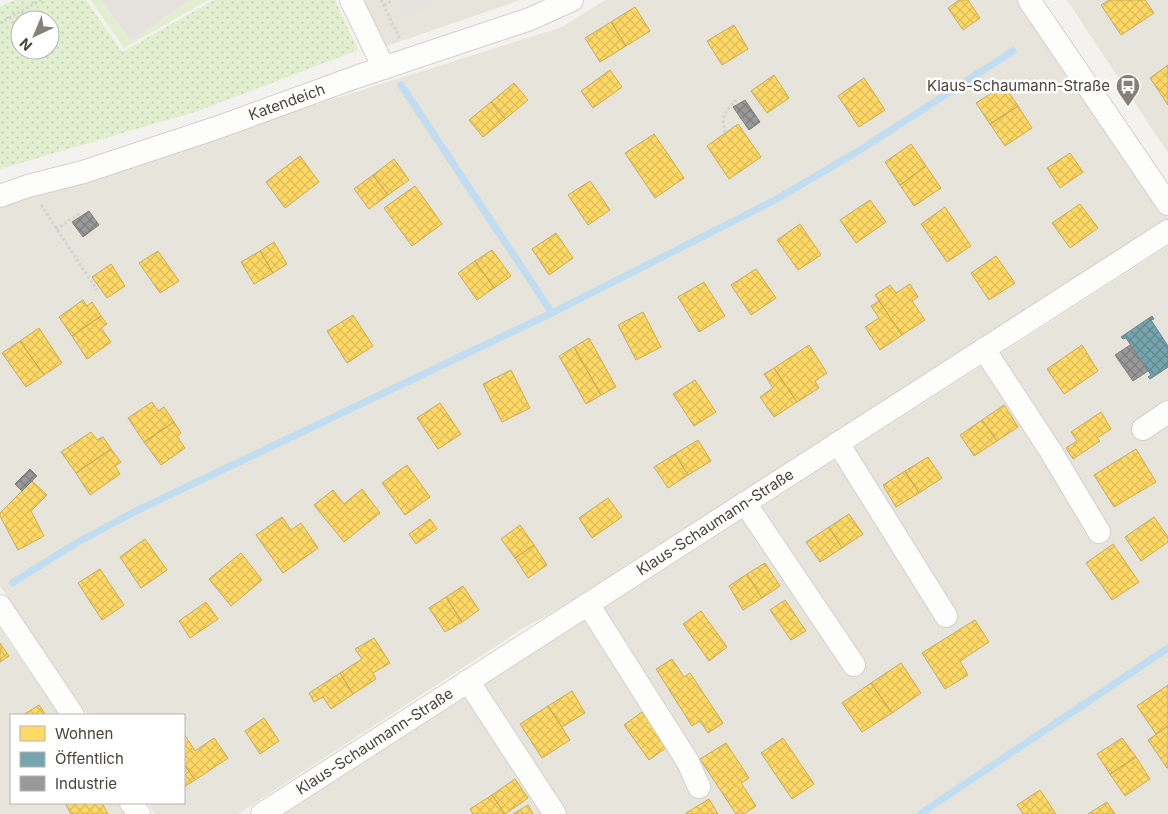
<svg xmlns="http://www.w3.org/2000/svg" width="1168" height="814" font-family="Inter,sans-serif">
	<defs>
		<pattern id="park-dots" width="8" height="8" patternUnits="userSpaceOnUse" patternTransform="scale(1.25)"><rect width="8" height="8" fill="#e1eecf"/><path d="M2 2h.1M6 6h.1" fill="none" stroke="#c3cdb2" stroke-width="1.8" stroke-linecap="round"/></pattern>
		<pattern id="homes-cross-hatch" width="8" height="8" patternUnits="userSpaceOnUse" patternTransform="scale(1.25)"><rect width="8" height="8" fill="#ffd966"/><path d="M0 0l8 8M0 8l8-8" fill="none" stroke="#dcbb59"/></pattern>
		<pattern id="public-cross-hatch" width="8" height="8" patternUnits="userSpaceOnUse" patternTransform="scale(1.25)"><rect width="8" height="8" fill="#76a5af"/><path d="M0 0l8 8M0 8l8-8" fill="none" stroke="#63888f"/></pattern>
		<pattern id="industry-cross-hatch" width="8" height="8" patternUnits="userSpaceOnUse" patternTransform="scale(1.25)"><rect width="8" height="8" fill="#999"/><path d="M0 0l8 8M0 8l8-8" fill="none" stroke="#7f7e7e"/></pattern>
	</defs>
	<rect width="100%" height="100%" fill="#f4f2ee"/>
	<!-- residential -->
	<path fill="#e7e4dc" d="M358 0H521L381 48Z
		M605 0H1021L1168 217V225L655 558 527 626 238 814H155L147 803H184V715H88L0 586V204L562 27Z
		M1067 0H1168V153Z
		M1168 246V814H284Z
		M0 629 59 715H11V803H118L126 814H0Z"/>
	<!-- green -->
	<path fill="#e1eecf" d="M91 0H101L131 41 189 0H208L124 48Z"/>
	<!-- park -->
	<path fill="url(#park-dots)" fill-rule="evenodd" d="M15 0H86L122 52 214 0H335L358 50 198 111 0 169V7ZM20 20H50V50H20Z"/>
	<!-- parking -->
	<path fill="#e6e3df" d="M101 0H189L131 41Z
		M397 0H437L409 18Z"/>
	<!-- homes -->
	<path fill="url(#homes-cross-hatch)" stroke="#c9ac58" d="M959 0H968L980 18 963 30 948 8Z
		M1109 0H1145L1154 13 1121 35 1101 5Z
		M635 7 650 31 626 46 611 22Z
		M611 22 626 46 600 62 585 38Z
		M734 25 748 49 722 65 707 41Z
		M1168 65V105L1150 78Z
		M610 70 622 87 593 108 581 91Z
		M774 75 789 98 767 113 751 91Z
		M864 78 885 110 859 127 838 96Z
		M514 83 528 100 505 119 491 102Z
		M1004 85 1018 106 990 124 976 103Z
		M491 102 505 119 483 137 469 120Z
		M1018 106 1032 128 1005 146 990 124Z
		M738 124 761 157 729 179 707 146Z
		M654 134 684 178 655 198 625 153Z
		M911 144 926 166 900 185 885 162Z
		M1070 153 1083 172 1060 188 1047 168Z
		M300 156 319 182 285 208 266 182Z
		M394 159 409 180 388 195 373 175Z
		M926 166 941 188 914 206 900 185Z
		M373 175 388 195 369 209 354 189Z
		M590 181 610 210 588 225 568 195Z
		M415 186 442 224 412 246 384 208Z
		M870 200 886 222 856 243 840 220Z
		M1080 204 1098 228 1070 248 1052 223Z
		M945 207 971 246 947 262 921 224Z
		M800 224 821 255 798 270 777 240Z
		M556 233 573 258 549 275 532 249Z
		M274 242 287 264 273 273 260 251Z
		M492 250 511 276 494 288 475 261Z
		M158 251 179 281 160 293 139 263Z
		M260 251 273 273 254 284 241 262Z
		M996 256 1015 283 989 300 971 273Z
		M475 261 494 288 477 300 458 273Z
		M111 264 125 286 107 298 92 277Z
		M756 269 776 298 751 315 731 285Z
		M704 282 725 316 699 332 678 297Z
		M910 284 918 297 912 301 925 320 902 335 875 295 890 285 896 293Z
		M83 300 87 306 92 302 101 316 72 336 59 317Z
		M879 301 902 335 880 350 865 327 879 318 871 306Z
		M643 312 661 347 636 360 618 325Z
		M353 315 373 346 347 363 327 331Z
		M101 316 107 324 101 328 111 342 87 359 72 336Z
		M39 328 62 363 44 375 20 341Z
		M589 338 616 387 601 395 574 347Z
		M20 341 44 375 26 387 2 353Z
		M809 345 827 373 815 381 819 388 797 402 774 368Z
		M1082 345 1098 371 1064 394 1047 369Z
		M574 347 601 395 586 404 559 356Z
		M774 368 797 402 774 417 760 397 773 388 764 374Z
		M511 370 530 408 502 422 483 384Z
		M695 380 716 412 694 426 673 394Z
		M152 402 158 411 164 407 174 422 144 442 128 418Z
		M440 403 461 434 438 449 417 418Z
		M1004 405 1018 427 997 441 982 420Z
		M1101 412 1111 429 1097 438 1100 441 1073 459 1066 448 1077 441 1071 432Z
		M982 420 997 441 974 456 960 435Z
		M174 422 181 433 177 436 185 448 161 465 144 442Z
		M91 432 97 440 103 437 111 449 76 473 61 452Z
		M698 440 711 461 688 475 675 454Z
		M111 449 121 462 115 466 120 474 90 495 76 473Z
		M1136 449 1156 482 1114 507 1094 475Z
		M675 454 688 475 668 488 654 467Z
		M928 457 942 478 919 493 905 471Z
		M407 465 430 497 405 515 382 483Z
		M905 471 919 493 896 507 883 485Z
		M32 481 47 495 31 511 44 536 18 550 0 516V513Z
		M362 489 380 513 344 542 314 505 333 490 344 504Z
		M608 498 622 517 592 538 579 518Z
		M849 514 863 534 842 548 829 527Z
		M282 517 291 530 301 523 318 548 283 573 256 535Z
		M1154 517 1168 537V542L1141 561 1125 537Z
		M430 519 437 529 416 544 409 534Z
		M520 525 534 545 515 558 501 539Z
		M829 527 842 548 820 562 806 542Z
		M145 539 167 570 141 588 120 557Z
		M1113 544 1139 582 1112 600 1086 563Z
		M534 545 547 565 528 578 515 558Z
		M241 553 262 580 231 606 209 579Z
		M765 563 780 586 762 598 747 574Z
		M100 569 124 605 102 620 78 583Z
		M747 574 762 598 743 610 729 586Z
		M463 586 479 610 462 622 446 597Z
		M446 597 462 622 445 632 429 608Z
		M785 600 806 631 791 640 770 610Z
		M206 602 218 619 190 638 179 621Z
		M701 611 727 647 709 661 683 624Z
		M975 620 989 642 960 661 968 675 945 689 922 653Z
		M374 638 390 663 373 673 376 679 353 694 340 673 362 659 355 649Z
		M0 643 9 656 0 662Z
		M672 659 684 677 690 673 723 723 708 733 700 721 692 726 656 669Z
		M901 663 921 693 892 713 871 683Z
		M340 673 353 694 331 709 323 697 314 702 309 693Z
		M871 683 892 713 862 732 842 703Z
		M1168 685V726L1156 734 1137 706Z
		M572 691 585 713 562 727 548 706Z
		M39 705 46 715H23Z
		M548 706 570 740 542 758 520 724Z
		M642 712 667 747 649 760 624 725Z
		M264 718 279 741 260 754 245 731Z
		M1168 726V768H1167L1148 740Z
		M184 734 195 751 214 738 228 758 195 780 184 764Z
		M783 738 814 784 792 799 761 753Z
		M1122 738 1136 757 1110 774 1097 754Z
		M726 743 749 778 741 783 756 806 744 814H736L700 759Z
		M1136 757 1150 779 1125 796 1110 774Z
		M184 764 195 780 184 787Z
		M515 779 528 798 505 814 492 795Z
		M1040 790 1056 814H1023L1017 805Z
		M492 795 505 814H473L470 809Z
		M709 799 718 814H687L686 813Z
		M1107 802 1115 814H1088Z
		M70 803H102L108 814H71L66 805Z
		M528 805 533 814H513Z"/>
	<!-- public -->
	<path fill="url(#public-cross-hatch)" stroke="#69888c" d="M1152 316 1154 319 1151 320 1168 346V367L1150 379 1148 377 1151 375 1126 338 1123 339 1121 337Z"/>
	<!-- industry -->
	<path fill="url(#industry-cross-hatch)" stroke="#82807c" d="M745 100 760 122 749 130 733 107Z
		M89 211 99 225 83 237 72 222Z
		M1130 345 1148 371 1133 381 1115 355Z
		M30 469 37 476 22 491 15 484Z"/>
	<g fill="none" stroke-linecap="round" stroke-linejoin="round">
		<!-- stream -->
		<path stroke="#c0ddf1" stroke-width="7" d="M401 85 552 313
			M12 583 78 542 136 511 552 313 775 200 860 150 1013 51
			M920 814 1168 648"/>
		<defs>
			<g id="minor">
				<path d="M351 0 384 68"/>
				<path d="M1029 0 1168 204"/>
				<path id="s1" d="M0 196 28 186 83 172 216 128 356 77 530 19 572 0"/>
				<path d="M984 349 1050 450 1099 532"/>
				<path d="M1143 429 1168 412"/>
				<path d="M838 443 946 616"/>
				<path d="M745 503 854 665"/>
				<path d="M588 604 688 762 699 787"/>
				<path d="M0 606 73 715"/>
				<path d="M468 681 555 814"/>
				<path d="M131 803 139 814"/>
				<path id="s2" d="M262 814 1168 231"/>
			</g>
		</defs>
		<!-- minor casing -->
		<use href="#minor" stroke="#d2d0cb" stroke-width="24"/>
		<!-- path -->
		<path stroke="#d3d2cc" stroke-width="3" stroke-dasharray="2.5 2.5" stroke-linecap="butt" d="M381 0 400 39
			M384 5 393 0
			M0 23 41 0
			M725 133C721 117 724 112 736 100
			M41 205 97 290
			M56 229 79 214"/>
		<!-- minor -->
		<use href="#minor" stroke="#fdfdfc" stroke-width="22"/>
	</g>
	<!-- icons -->
	<defs>
		<symbol id="bus-pin" viewBox="-11 -11 22 30"><path d="M0 17L-7.5 6A9.5 9.5 0 1 1 7.5 6Z" fill="#868178" stroke="#fff"/><path d="M-5-6H5V4H4V6H2V4H-2V6H-4V4H-5ZM-3.5-4V0h7V-4ZM-3.5 1.2v1.5H-2V1.2ZM2 1.2v1.5H3.5V1.2Z" fill="#fff"/></symbol>
	</defs>
	<g fill-rule="evenodd">
		<use href="#bus-pin" x="1114" y="72" width="28" height="38"/>
	</g>
	<g text-anchor="middle" stroke-width="5" stroke-linejoin="round" paint-order="stroke">
		<!-- poi labels -->
		<g font-size="15" fill="#4b4439" stroke="#fff" text-anchor="end">
			<text x="1110" y="91">Klaus-Schaumann-Straße</text>
		</g>
		<!-- street labels -->
		<g font-size="15" fill="#4b4439" stroke="#fff">
			<text dy="5" stroke="none"><textPath href="#s1" startOffset="302">Katendeich</textPath></text>
			<text dy="5" stroke="none"><textPath href="#s2" startOffset="539">Klaus-Schaumann-Straße</textPath></text>
			<text dy="5" stroke="none"><textPath href="#s2" startOffset="134">Klaus-Schaumann-Straße</textPath></text>
		</g>
	</g>
	<!-- legend -->
	<rect x="10" y="714" width="175" height="90" fill="#ffffff" stroke="#b7b4b0"/>
	<rect x="20" y="726" width="25" height="15" fill="#ffd966" stroke="#b7b4b0"/>
	<text x="55" y="739" font-size="15" fill="#4b4439">Wohnen</text>
	<rect x="20" y="752" width="25" height="15" fill="#76a5af" stroke="#b7b4b0"/>
	<text x="55" y="764" font-size="15" fill="#4b4439">Öffentlich</text>
	<rect x="20" y="776" width="25" height="15" fill="#999999" stroke="#b7b4b0"/>
	<text x="55" y="789" font-size="15" fill="#4b4439">Industrie</text>
	<!-- north arrow -->
	<g transform="translate(35 35) rotate(224)"><circle r="24" fill="#ffffff" stroke="#b7b4b0"/>
	<path d="M0-4L9 19L0 12L-9 19Z" fill="#868178"/>
	<text y="-8" font-size="14" font-weight="bold" text-anchor="middle" fill="#4b4439">N</text>
	</g>
</svg>
